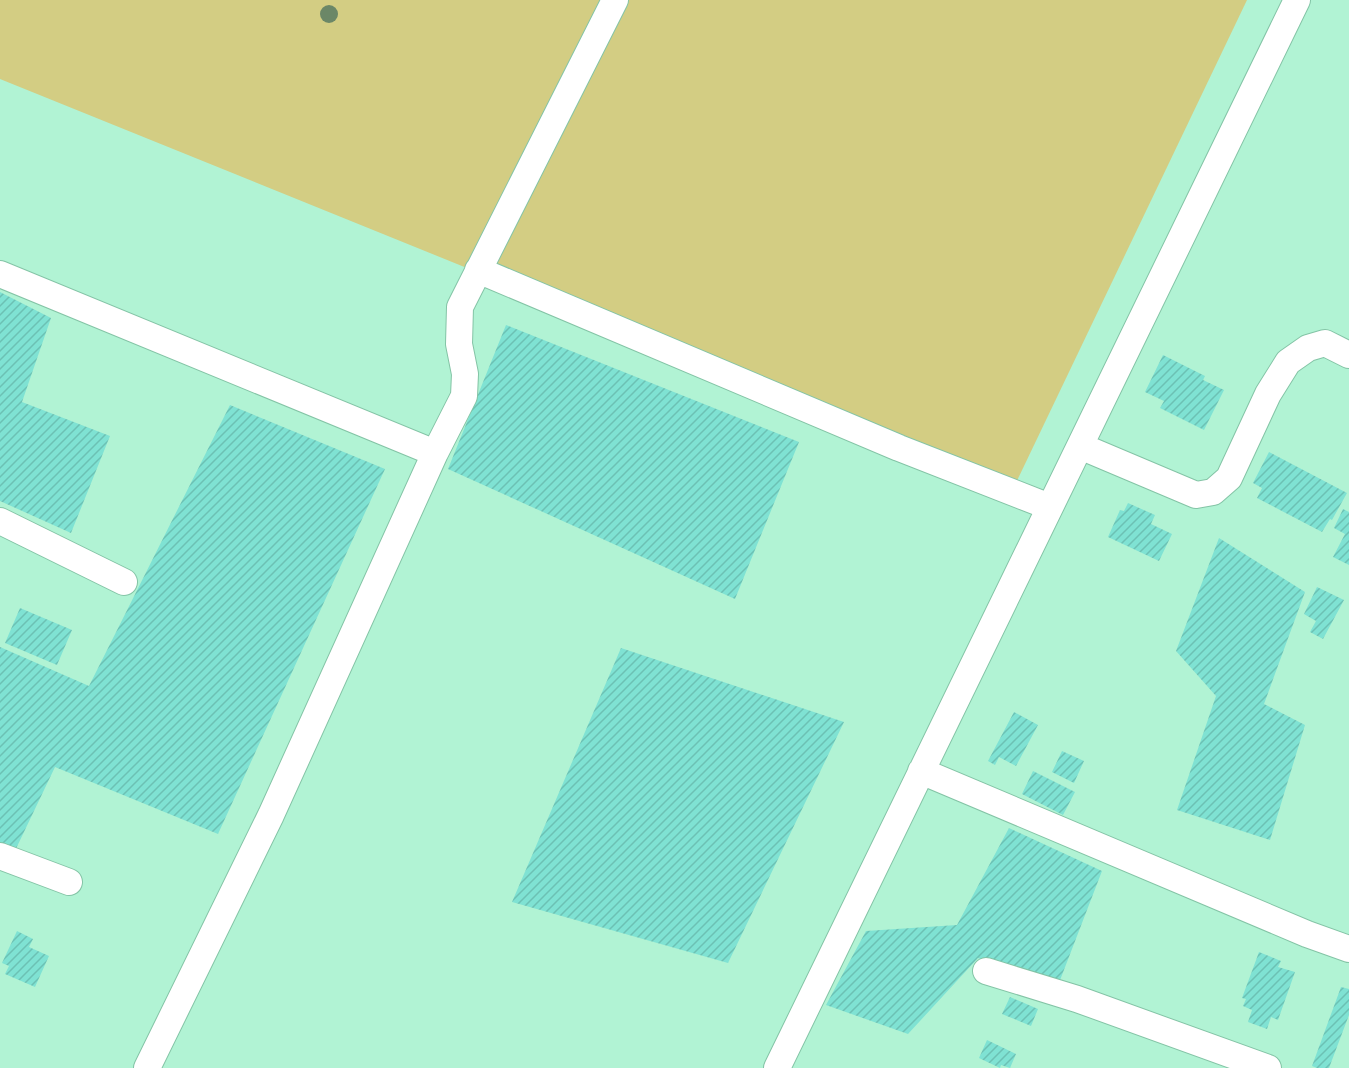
<svg xmlns="http://www.w3.org/2000/svg" width="1349" height="1068" font-family="'Noto Sans',sans-serif">
	<defs>
		<pattern id="building-hatch" width="6" height="6" patternUnits="userSpaceOnUse" patternTransform="scale(1.5)"><rect width="6" height="6" fill="#7fe2d3"/><path d="M-1 1l2-2M0 6l6-6M5 7l2-2" fill="none" stroke="#6cc1b4"/></pattern>
	</defs>
	<rect width="100%" height="100%" fill="#b1f3d4"/>
	<!-- green -->
	<path fill="#d3cd83" d="M0 0H1247L1013 489 0 79Z"/>
	<!-- building -->
	<path fill="url(#building-hatch)" d="M0 292 51 318 22 402 110 436 71 533 0 501Z
		M506 325 799 442 735 599 448 469Z
		M1163 355 1205 376 1203 380 1224 390 1204 430 1160 408 1164 401 1145 392Z
		M230 405 385 469 218 834 55 767 12 857 0 851V647L89 686Z
		M1269 452 1347 493 1332 520 1330 519 1322 532 1257 498 1262 488 1253 483Z
		M1128 503 1155 515 1151 524 1172 534 1159 561 1108 537 1120 510 1124 511Z
		M1343 509 1349 512V565L1333 557 1345 534 1334 528Z
		M1219 538 1305 592 1264 704 1305 725 1270 840 1177 810 1216 696 1176 651Z
		M1317 587 1344 600 1323 639 1310 632 1316 621 1304 614Z
		M20 608 72 630 57 665 5 643Z
		M621 648 844 722 728 963 512 902Z
		M1014 712 1038 725 1016 766 999 757 995 765 988 761Z
		M1062 751 1084 761 1074 783 1052 772Z
		M1033 771 1075 792 1063 815 1022 794Z
		M1009 828 1102 871 1057 988 978 958 908 1034 826 1005 866 931 957 925Z
		M17 931 33 939 29 947 49 956 35 987 5 974 9 966 2 963Z
		M1259 952 1281 961 1278 967 1295 972 1278 1020 1271 1017 1267 1029 1248 1022 1252 1010 1243 1006 1246 999 1242 998Z
		M1341 987 1349 989V1015L1329 1068H1317L1312 1066Z
		M1010 997 1038 1009 1031 1026 1002 1014Z
		M987 1040 1016 1054 1010 1068 1001 1065 1000 1068 979 1058Z"/>
	<g fill="none" stroke-linecap="round" stroke-linejoin="round">
		<defs>
			<path id="street" d="M478 270 899 448 1050 507
				M0 274 435 453
				M1080 446 1196 495 1213 492 1229 478 1268 394 1288 362 1308 348 1325 343 1349 355
				M0 521 124 582
				M921 771 1307 934 1349 949
				M0 856 69 882
				M986 971 1077 999 1268 1068
				M147 1068 271 815 435 453 464 396 465 374 459 344 460 307 615 0
				M777 1068 1297 0"/>
		</defs>
		<!-- street casing -->
		<use href="#street" stroke="#84c4a6" stroke-width="28"/>
		<!-- street -->
		<use href="#street" stroke="#fff" stroke-width="26"/>
	</g>
	<!-- trees -->
	<circle fill="#6b8767" cx="329" cy="14" r="9"/>
</svg>
